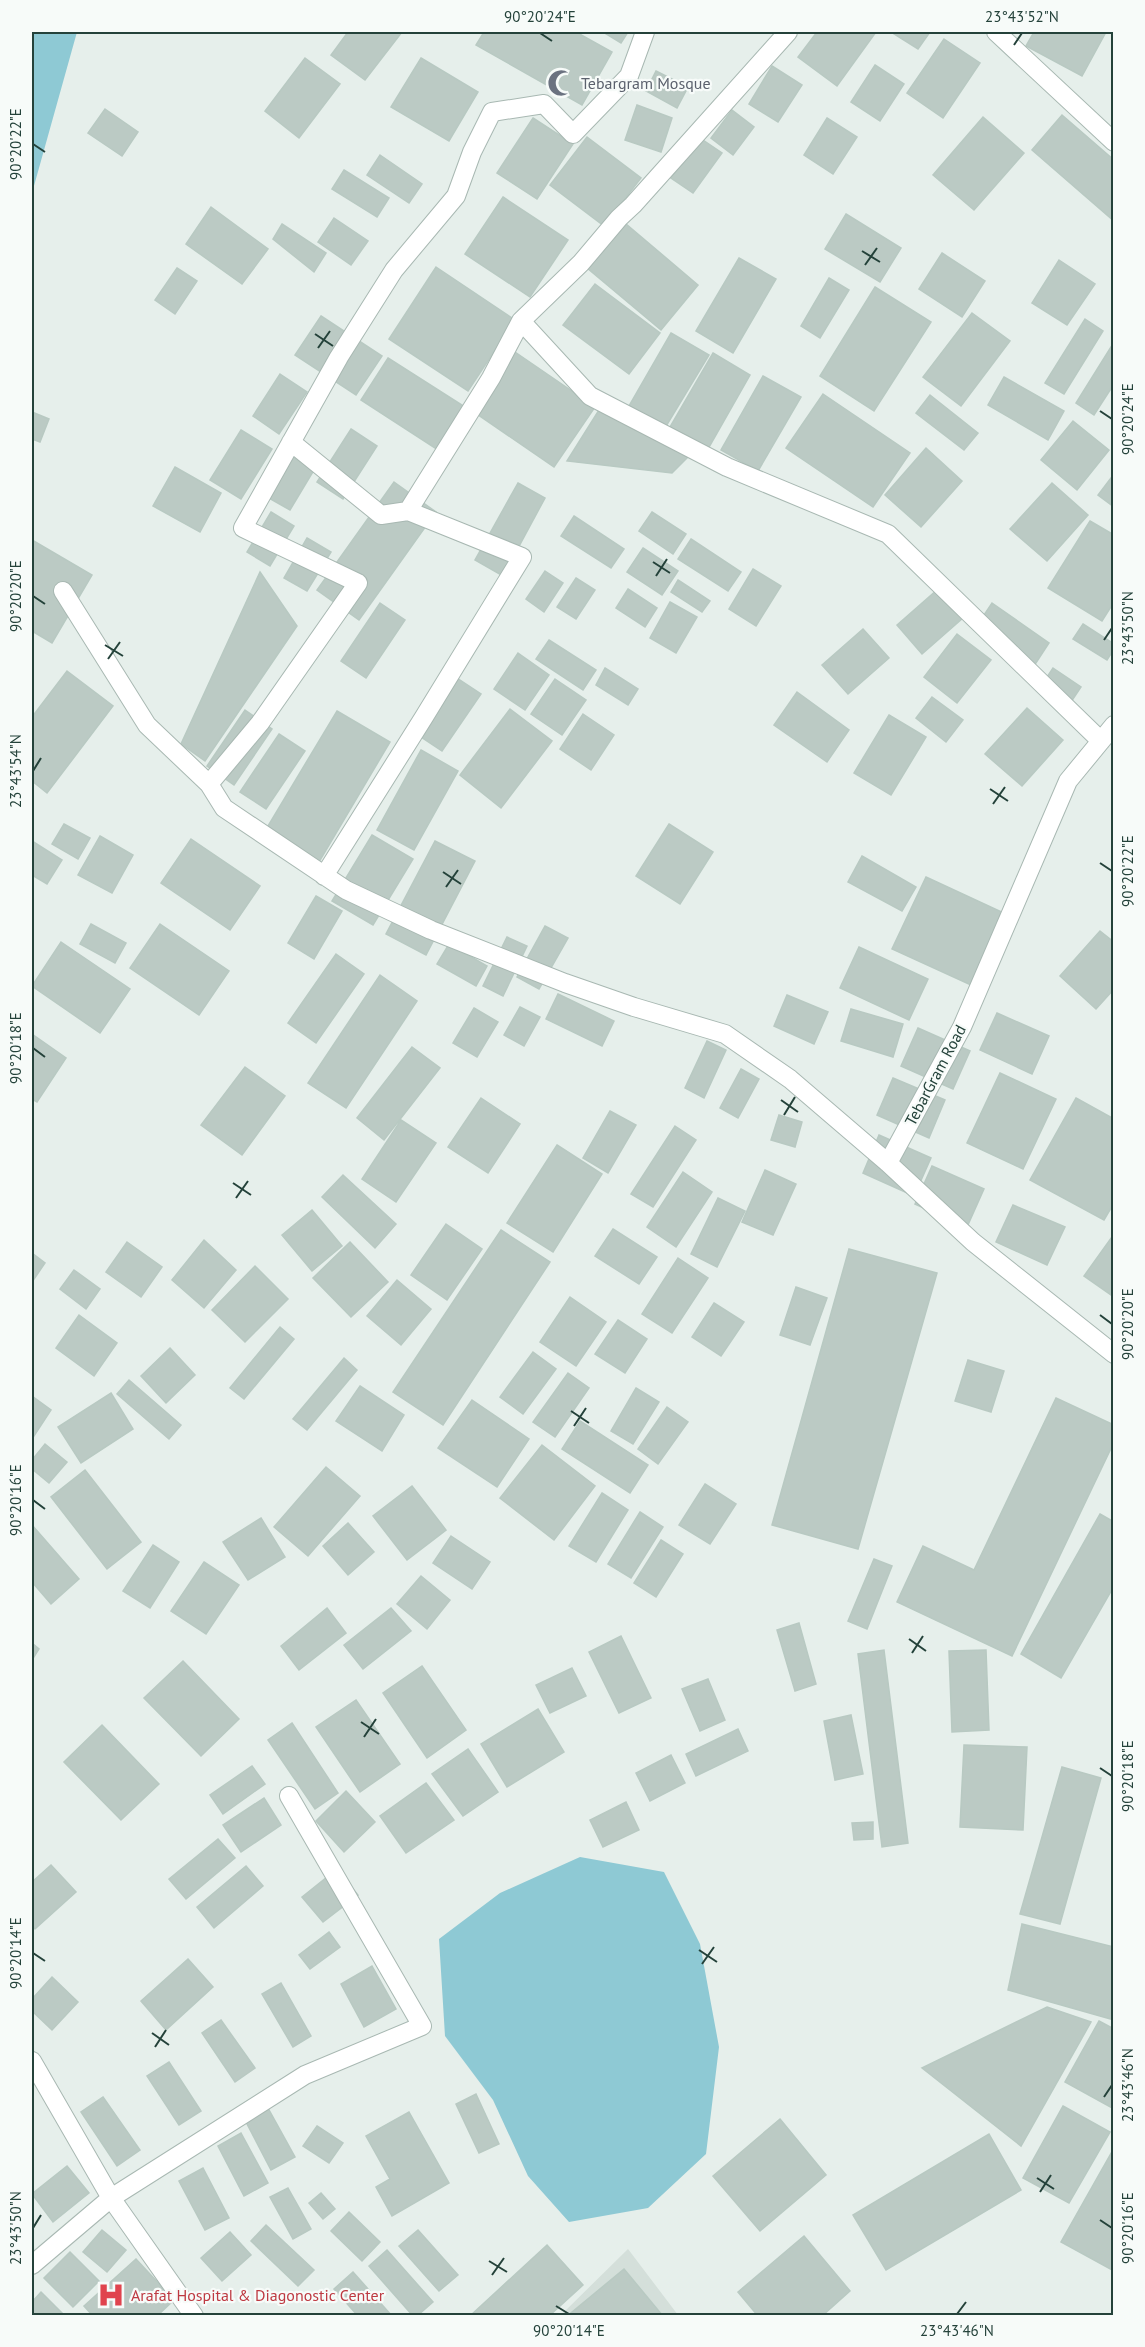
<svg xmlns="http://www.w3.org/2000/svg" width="1145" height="2347" font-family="'PT Sans',sans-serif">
	<rect width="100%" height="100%" fill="#e6efeb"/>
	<!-- built -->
	<path fill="#d4dfda" d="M628 2249 678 2315H663L624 2269 571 2313 573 2315 560 2316Z"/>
	<!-- water -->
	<path fill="#8ec9d4" d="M32 32H77L32 193Z
		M580 1857 664 1872 700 1944 719 2047 706 2154 648 2208 569 2222 528 2176 493 2100 445 2036 439 1939 500 1893Z"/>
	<!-- building -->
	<path fill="#bbcac4" stroke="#b8c9c2" stroke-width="1.5" d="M348 32H402L365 80 331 55Z
		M484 32H576L612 52 582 105 476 45Z
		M603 32H628L621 43Z
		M817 32H876L837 86 798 57Z
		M891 32H930L918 49Z
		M1034 32H1106L1082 76 1026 46Z
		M944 39 980 63 943 118 907 93Z
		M305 58 340 84 299 138 265 111Z
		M421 58 478 92 449 141 391 107Z
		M875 65 904 84 880 121 851 102Z
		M772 66 802 85 778 122 749 104Z
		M656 71 688 87 677 108 646 91Z
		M637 105 672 118 661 152 625 140Z
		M105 109 138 132 122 156 88 133Z
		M732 110 754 127 733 155 711 138Z
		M1062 115 1114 160V221L1032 150Z
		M983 117 1024 153 974 210 933 175Z
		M533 118 573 144 537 199 497 173Z
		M827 118 857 137 833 174 804 155Z
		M587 137 641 178 604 226 550 185Z
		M700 138 722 153 693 193 671 178Z
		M380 155 422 184 409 203 367 175Z
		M344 170 389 198 377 217 332 189Z
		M503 197 568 240 530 297 465 254Z
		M211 207 268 249 242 284 186 244Z
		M846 214 901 248 880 282 825 249Z
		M334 218 368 241 351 265 318 242Z
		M619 218 698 285 661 330 581 263Z
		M282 224 326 253 314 272 273 239Z
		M942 253 985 281 962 317 919 289Z
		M739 258 776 279 733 353 696 331Z
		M1059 260 1095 284 1067 325 1032 303Z
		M436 267 515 320 468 391 389 339Z
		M177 268 197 281 175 314 155 300Z
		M829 278 849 290 820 338 801 326Z
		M595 284 660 333 629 374 563 325Z
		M875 287 931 322 874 411 820 376Z
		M972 313 1010 341 961 406 923 377Z
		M321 316 382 356 356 395 295 355Z
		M1085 319 1103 331 1064 394 1045 383Z
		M671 333 709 355 665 428 629 406Z
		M1114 342V384L1094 415 1076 403Z
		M515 352 595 407 554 467 474 412Z
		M713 353 750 375 708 449 670 427Z
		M388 358 465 407 438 450 361 400Z
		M280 374 307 392 279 434 253 416Z
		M763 376 801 397 758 471 721 450Z
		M1004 377 1064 411 1048 440 988 405Z
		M823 394 910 453 873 507 786 448Z
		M930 395 978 433 964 450 916 413Z
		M599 410 689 456 672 473 567 461Z
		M32 412 49 419 40 442 32 439Z
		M1073 421 1109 450 1077 490 1041 460Z
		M351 429 377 446 343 499 317 482Z
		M241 430 272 449 241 499 210 480Z
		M926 448 962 481 921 527 885 495Z
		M291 456 314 470 290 510 267 497Z
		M175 467 221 493 200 532 153 506Z
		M1114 474V507L1098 495Z
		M394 482 436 512 359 620 317 590Z
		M518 483 545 498 503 576 475 560Z
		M1052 483 1088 515 1047 561 1010 529Z
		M271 512 294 526 270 566 247 552Z
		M652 512 686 534 673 554 639 531Z
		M574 516 624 549 611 568 561 536Z
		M1090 521 1114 535V602L1102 621 1048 588Z
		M307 538 331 552 307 591 284 578Z
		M691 539 741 572 728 591 678 559Z
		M32 540 92 575 52 643 32 631Z
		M643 548 678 571 662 595 627 572Z
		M753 569 781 586 756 626 729 609Z
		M545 571 563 583 544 612 526 599Z
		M260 572 297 626 205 761 181 744Z
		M576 578 595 590 576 619 557 607Z
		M678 580 710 601 702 612 671 592Z
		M628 589 657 608 645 627 616 608Z
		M938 589 963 618 922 654 897 625Z
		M670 602 697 617 676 653 650 638Z
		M380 603 405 620 366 678 341 661Z
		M992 603 1049 643 1032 669 974 630Z
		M1083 624 1114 644V649L1107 660 1073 639Z
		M863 629 889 658 848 694 822 665Z
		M957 634 991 660 957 703 924 677Z
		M549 640 596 670 583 690 536 659Z
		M518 653 549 675 525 710 494 689Z
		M605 668 638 689 628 705 596 685Z
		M1053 668 1081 687 1067 708 1039 689Z
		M67 671 113 706 47 793 32 781V717Z
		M457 678 481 694 442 751 418 735Z
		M555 679 586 700 562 735 531 714Z
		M797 692 849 730 827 762 774 725Z
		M932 697 963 720 946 742 916 718Z
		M1027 708 1063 740 1022 786 985 754Z
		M510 709 552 741 501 808 460 775Z
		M245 710 272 729 234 785 207 766Z
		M337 711 390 742 319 862 265 831Z
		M583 714 614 735 591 770 560 749Z
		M889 715 926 737 891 795 854 773Z
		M279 734 305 751 266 809 240 792Z
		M421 750 458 771 414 850 377 830Z
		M64 824 90 838 78 859 52 844Z
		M669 824 713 852 680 904 636 876Z
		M372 835 413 859 373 925 332 901Z
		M100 836 133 855 112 893 78 875Z
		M191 839 260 886 230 930 161 883Z
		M32 841 62 860 47 884 32 875Z
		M435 841 475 861 426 955 386 934Z
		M862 856 916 887 902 911 848 882Z
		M926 877 1004 913 971 985 892 949Z
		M316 896 342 911 314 959 288 943Z
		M91 924 126 943 115 963 80 944Z
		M160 924 229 971 199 1015 130 968Z
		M545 926 568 938 539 989 517 977Z
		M1100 931 1114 942V989L1096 1009 1060 976Z
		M507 937 527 946 503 996 483 986Z
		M61 942 130 989 100 1033 32 986Z
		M449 944 487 966 476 986 437 964Z
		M859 947 928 979 909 1020 840 988Z
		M336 954 364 974 316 1043 288 1023Z
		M380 975 417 1001 346 1108 308 1083Z
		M558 994 614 1021 602 1046 546 1019Z
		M787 995 828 1012 814 1044 774 1026Z
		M520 1007 540 1017 524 1046 504 1035Z
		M474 1008 498 1022 477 1057 453 1043Z
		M851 1009 903 1024 893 1057 841 1041Z
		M997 1013 1049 1036 1032 1074 980 1050Z
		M918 1028 970 1051 953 1089 901 1066Z
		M32 1034 66 1058 37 1102 32 1099Z
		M707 1041 726 1050 704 1098 685 1088Z
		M412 1047 440 1068 384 1140 357 1118Z
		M245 1067 285 1096 242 1155 201 1125Z
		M741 1069 759 1079 738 1118 720 1108Z
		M1000 1073 1056 1099 1023 1169 967 1143Z
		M893 1078 945 1100 929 1138 877 1115Z
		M481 1098 520 1124 488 1173 448 1147Z
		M1076 1098 1114 1119V1203L1104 1220 1030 1180Z
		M610 1111 636 1125 608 1173 583 1158Z
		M779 1115 802 1122 795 1147 771 1140Z
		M401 1120 436 1143 396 1202 362 1179Z
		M675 1126 696 1140 653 1207 631 1194Z
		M879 1135 931 1158 914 1196 863 1173Z
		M557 1145 602 1174 553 1252 507 1223Z
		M932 1166 984 1189 967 1227 915 1204Z
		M765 1170 796 1184 773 1235 742 1222Z
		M683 1172 712 1192 676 1247 647 1227Z
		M343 1175 396 1224 375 1248 322 1197Z
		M718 1198 745 1211 717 1267 691 1254Z
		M1013 1205 1065 1227 1047 1265 996 1242Z
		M312 1210 342 1246 312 1271 282 1235Z
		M446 1224 482 1249 447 1300 411 1275Z
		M613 1229 657 1257 639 1284 595 1256Z
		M501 1230 550 1262 443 1425 393 1392Z
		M1114 1234V1297L1084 1276Z
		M204 1240 236 1270 204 1308 172 1280Z
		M127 1242 162 1267 141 1297 106 1272Z
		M350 1242 388 1282 351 1317 313 1278Z
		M849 1249 937 1273 858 1549 772 1525Z
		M32 1253 45 1263 32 1282Z
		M678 1258 708 1278 672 1333 642 1314Z
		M255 1266 288 1299 245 1342 212 1310Z
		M74 1270 100 1289 86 1309 60 1289Z
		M397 1280 431 1309 401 1345 367 1316Z
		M796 1287 827 1298 810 1345 780 1335Z
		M570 1297 606 1322 576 1366 540 1342Z
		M714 1303 744 1322 721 1356 692 1337Z
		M79 1315 117 1343 94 1376 56 1348Z
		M618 1320 647 1339 625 1373 595 1354Z
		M280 1327 294 1339 244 1399 230 1388Z
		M170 1348 195 1375 166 1403 141 1376Z
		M533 1352 556 1369 523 1414 500 1397Z
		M344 1358 357 1370 307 1430 293 1419Z
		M968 1360 1004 1371 991 1412 955 1401Z
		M568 1373 589 1388 555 1437 533 1422Z
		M129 1380 181 1425 169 1439 117 1394Z
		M360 1386 404 1415 382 1451 336 1421Z
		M636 1388 659 1402 633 1444 611 1431Z
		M111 1393 133 1429 81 1463 58 1427Z
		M32 1396 51 1410 32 1439Z
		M1056 1398 1114 1425V1442L1012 1656 897 1602 923 1546 974 1570Z
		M472 1400 529 1439 497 1487 438 1448Z
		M667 1407 688 1422 658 1464 638 1449Z
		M580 1421 648 1465 630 1493 562 1449Z
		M45 1444 67 1462 49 1483 32 1469V1460Z
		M542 1445 595 1486 554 1540 500 1498Z
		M326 1467 360 1496 308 1556 274 1527Z
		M85 1470 141 1542 107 1569 51 1497Z
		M705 1484 736 1504 710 1544 679 1525Z
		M412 1486 446 1530 407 1560 373 1516Z
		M602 1493 628 1510 596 1562 569 1546Z
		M640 1512 663 1527 631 1578 608 1564Z
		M1100 1514 1114 1522V1586L1061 1678 1021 1654Z
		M261 1518 285 1557 248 1580 223 1542Z
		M348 1523 374 1552 348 1575 323 1546Z
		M32 1525 79 1579 51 1604 32 1582Z
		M451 1536 490 1562 472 1589 433 1563Z
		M661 1540 683 1554 656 1597 634 1583Z
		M153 1545 179 1562 150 1608 123 1591Z
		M874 1559 892 1566 867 1629 848 1621Z
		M204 1562 239 1585 206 1634 171 1611Z
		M421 1576 450 1600 427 1629 397 1604Z
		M327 1608 346 1633 299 1670 281 1646Z
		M391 1608 411 1631 363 1669 344 1645Z
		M799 1623 816 1684 795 1691 777 1630Z
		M621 1636 651 1698 619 1713 589 1652Z
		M32 1643 39 1649 32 1660Z
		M884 1650 908 1843 882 1847 858 1654Z
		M986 1650 989 1730 952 1732 949 1651Z
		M183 1661 239 1719 201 1756 144 1698Z
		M422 1666 466 1730 427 1758 383 1693Z
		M572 1668 586 1696 550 1713 536 1685Z
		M708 1679 725 1720 700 1731 682 1689Z
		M356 1700 400 1764 360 1792 316 1727Z
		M538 1709 564 1752 507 1787 481 1744Z
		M851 1715 863 1774 835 1780 824 1721Z
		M292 1723 338 1793 315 1809 268 1740Z
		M102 1725 159 1784 121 1820 64 1762Z
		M738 1729 748 1751 696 1776 686 1754Z
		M964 1745 1027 1747 1023 1830 960 1827Z
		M468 1749 498 1792 463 1816 432 1774Z
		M671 1755 685 1783 650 1801 636 1773Z
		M252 1766 265 1784 223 1814 210 1795Z
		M1062 1767 1101 1778 1060 1924 1020 1914Z
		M426 1783 454 1820 406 1853 380 1816Z
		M346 1791 375 1822 344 1852 316 1821Z
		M264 1798 281 1825 241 1852 223 1825Z
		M626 1802 639 1830 603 1847 590 1820Z
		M873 1822V1839L854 1840 852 1823Z
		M218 1839 235 1858 186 1899 169 1879Z
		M51 1865 76 1892 35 1929 32 1925V1882Z
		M246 1866 263 1886 214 1928 197 1907Z
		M337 1869 358 1895 323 1922 302 1897Z
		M1022 1924 1114 1947V2020L1008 1990Z
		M329 1932 340 1947 310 1969 299 1955Z
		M188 1959 213 1987 166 2030 141 2001Z
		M372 1966 396 2009 364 2027 341 1984Z
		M52 1977 78 2002 52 2030 32 2011V1999Z
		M281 1983 311 2036 293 2047 262 1994Z
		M1047 2007 1091 2022 1021 2146 922 2068Z
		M221 2020 255 2068 235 2082 202 2033Z
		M1099 2021 1114 2029V2109L1065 2082Z
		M169 2062 201 2111 179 2125 147 2076Z
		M476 2094 499 2144 479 2153 456 2104Z
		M103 2097 140 2150 117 2166 81 2112Z
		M1063 2106 1110 2132 1069 2203 1023 2178Z
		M268 2108 295 2157 271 2170 245 2120Z
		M409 2112 449 2183 392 2216 376 2187 390 2179 366 2136Z
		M780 2119 826 2175 760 2231 713 2176Z
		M317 2126 343 2143 329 2163 303 2146Z
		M241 2133 268 2183 244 2196 218 2146Z
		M989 2134 1021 2190 886 2270 853 2215Z
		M1114 2148V2271L1061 2242Z
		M67 2166 89 2193 53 2222 32 2194Z
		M203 2168 229 2218 205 2230 179 2181Z
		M288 2188 311 2229 293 2239 270 2197Z
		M321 2193 335 2209 323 2219 309 2203Z
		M349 2212 380 2242 362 2261 331 2231Z
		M266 2225 314 2270 298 2286 251 2241Z
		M102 2230 126 2250 107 2272 83 2252Z
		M418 2230 458 2275 439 2291 399 2246Z
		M230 2232 251 2255 222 2281 201 2258Z
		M804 2236 850 2291 822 2316H758L738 2292Z
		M547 2245 583 2285 549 2316H470Z
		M387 2250 433 2302 417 2316H413L369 2266Z
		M70 2252 99 2281 73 2307 44 2278Z
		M136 2259 174 2300 157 2316H93L84 2306Z
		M624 2269 663 2316H573L571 2313Z
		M353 2272 392 2316H358L334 2289Z
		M41 2292 65 2316H32V2302Z"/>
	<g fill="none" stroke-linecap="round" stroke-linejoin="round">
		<defs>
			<path id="minor" d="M996 32 1114 142
				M521 321 590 396 727 467 888 534 1101 741
				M291 442 381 515 408 511 522 557 424 717 324 876
				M408 511 491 378 521 321 581 263 619 218 633 205 788 32
				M63 591 147 725 209 784 224 808 346 890 431 930 565 983 634 1007 725 1034 790 1079 888 1163 973 1242 1114 1354
				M209 784 260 723 358 583 243 528 339 357 394 270 456 196 472 152 492 112 544 104 573 134 629 76 645 32
				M888 1163 962 1027 1068 781 1114 725
				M32 2061 111 2198 305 2075 422 2026 289 1796
				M32 2265 111 2198 194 2316"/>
		</defs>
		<!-- minor casing -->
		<use href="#minor" stroke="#a8b8b2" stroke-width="20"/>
		<!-- minor -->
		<use href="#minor" stroke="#fff" stroke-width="18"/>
	</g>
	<!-- ticks -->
	<path fill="none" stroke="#24423a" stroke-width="2" d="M540 33 552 41M1014 45 1022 33M33 144 45 152M862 251 880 262M865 265 877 248M315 334 333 346M318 348 330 331M1100 411 1112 419M653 562 670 573M656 576 667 559M33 596 45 604M1104 640 1112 628M105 645 123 656M108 659 120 642M33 771 41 758M990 789 1008 801M993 804 1005 787M1100 863 1112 871M443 872 461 884M446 887 458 870M33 1048 45 1057M781 1100 798 1112M784 1115 795 1097M233 1183 251 1195M236 1198 248 1181M1100 1315 1112 1324M571 1411 589 1423M574 1426 586 1408M33 1500 45 1509M909 1639 926 1651M912 1653 923 1636M361 1722 379 1734M364 1737 376 1719M1100 1768 1112 1776M699 1950 717 1962M33 1953 45 1961M702 1964 714 1947M152 2033 169 2045M155 2047 166 2030M1104 2097 1112 2085M1037 2178 1054 2189M1040 2192 1051 2175M1100 2220 1112 2228M33 2228 41 2215M489 2261 507 2272M492 2275 504 2258M556 2306 569 2314M957 2314 966 2302"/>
	<!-- icons -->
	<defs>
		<symbol id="mosque-bare" viewBox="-9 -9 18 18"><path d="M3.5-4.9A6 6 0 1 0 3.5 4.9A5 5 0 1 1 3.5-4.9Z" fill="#6b7280" stroke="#f7fbf9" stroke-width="2.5" paint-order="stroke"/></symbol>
		<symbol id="hospital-bare" viewBox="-9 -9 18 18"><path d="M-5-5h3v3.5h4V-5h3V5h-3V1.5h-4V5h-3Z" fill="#e0444e" stroke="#f7fbf9" stroke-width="2.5" paint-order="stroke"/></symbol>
	</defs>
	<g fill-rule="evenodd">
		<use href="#mosque-bare" x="542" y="64" width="38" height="38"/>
		<use href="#hospital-bare" x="92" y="2276" width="38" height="38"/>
	</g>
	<g text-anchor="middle" stroke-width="4.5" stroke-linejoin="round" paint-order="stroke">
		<!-- worship labels -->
		<g font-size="16" fill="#5b616d" stroke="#f7fbf9" text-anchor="start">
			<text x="581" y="89">Tebargram Mosque</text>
		</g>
		<!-- street labels -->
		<g font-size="16" fill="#24423a" stroke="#f7fbf9">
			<text transform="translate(935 1075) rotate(-62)" y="6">TebarGram Road</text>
		</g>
		<!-- health labels -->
		<g font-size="16" fill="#be3a42" stroke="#f7fbf9" text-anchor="start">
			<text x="131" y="2301">Arafat Hospital &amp; Diagonostic Center</text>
		</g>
	</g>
	<!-- border -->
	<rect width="1145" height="2347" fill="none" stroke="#f7fbf9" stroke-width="66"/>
	<rect x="33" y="33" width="1079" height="2281" fill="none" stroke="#24423a" stroke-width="2"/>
	<g font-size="15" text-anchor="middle" fill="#24423a">
		<text x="540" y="22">90°20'24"E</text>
		<text x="1022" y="22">23°43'52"N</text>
		<text transform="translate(16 144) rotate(-90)" y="5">90°20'22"E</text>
		<text transform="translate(1128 419) rotate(-90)" y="5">90°20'24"E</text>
		<text transform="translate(16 596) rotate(-90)" y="5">90°20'20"E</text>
		<text transform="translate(1128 628) rotate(-90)" y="5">23°43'50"N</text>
		<text transform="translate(16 771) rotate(-90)" y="5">23°43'54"N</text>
		<text transform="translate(1128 871) rotate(-90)" y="5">90°20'22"E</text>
		<text transform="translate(16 1048) rotate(-90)" y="5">90°20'18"E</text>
		<text transform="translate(1128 1324) rotate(-90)" y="5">90°20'20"E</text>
		<text transform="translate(16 1500) rotate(-90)" y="5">90°20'16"E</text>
		<text transform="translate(1128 1776) rotate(-90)" y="5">90°20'18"E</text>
		<text transform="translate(16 1953) rotate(-90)" y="5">90°20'14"E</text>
		<text transform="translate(1128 2085) rotate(-90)" y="5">23°43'46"N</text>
		<text transform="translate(16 2228) rotate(-90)" y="5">23°43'50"N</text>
		<text transform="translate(1128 2228) rotate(-90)" y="5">90°20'16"E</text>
		<text x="569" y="2336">90°20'14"E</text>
		<text x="957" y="2336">23°43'46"N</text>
	</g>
</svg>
